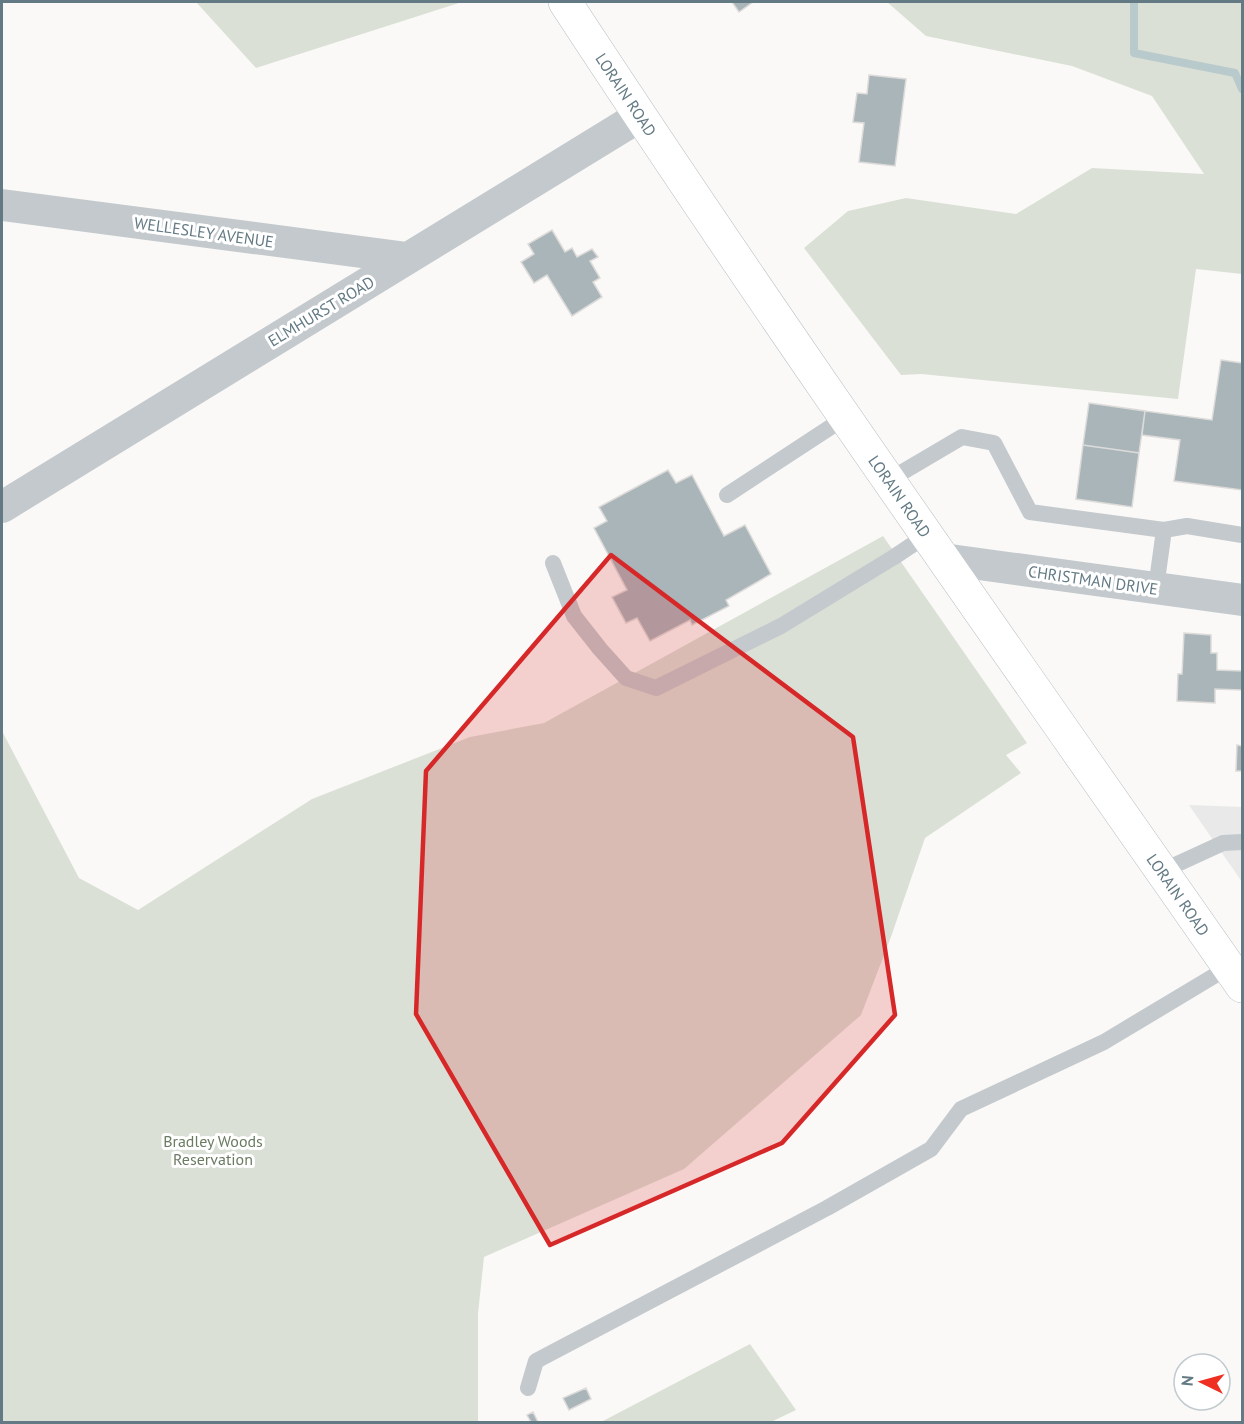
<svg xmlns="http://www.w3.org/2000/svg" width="1244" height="1424" font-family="'PT Sans',sans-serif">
	<rect width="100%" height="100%" fill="#faf9f7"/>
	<!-- built -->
	<path fill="#e8e9e8" d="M1189 805 1242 807V882Z"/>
	<!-- green -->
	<path fill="#dbe0d6" d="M196 2H462L256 68Z
		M887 2H1242V274L1196 269 1178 399 921 374 901 375 804 248 848 211 906 198 1016 214 1092 168 1204 174 1152 96 1072 66 926 36Z
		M883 536 1027 743 1006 755 1021 773 925 838 892 934 861 1015 684 1169 484 1257 478 1314V1422H2V731L79 878 138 910 312 799 470 737 544 723Z
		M750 1344 796 1410 771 1422H601Z"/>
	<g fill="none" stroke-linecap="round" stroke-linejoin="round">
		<!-- stream -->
		<path stroke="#b9cacc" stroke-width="8" d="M1134 2V53L1235 73 1242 89"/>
	</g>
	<!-- building -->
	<path fill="#a9b5b9" stroke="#dcdbd9" stroke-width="1.5" d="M732 2H753L739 12Z
		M869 75 906 79 895 166 859 162 864 123 853 122 857 93 867 94Z
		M552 230 565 252 572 248 577 257 592 249 598 257 590 261 600 278 593 282 602 297 572 316 547 275 534 283 521 262 534 254 528 244Z
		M1221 360 1242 363V490L1174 481 1180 440 1142 435 1145 411 1212 420Z
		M1089 403 1145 411 1139 453 1083 445Z
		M1083 445 1139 453 1132 507 1076 499Z
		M668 470 676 483 692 475 724 536 745 525 771 574 726 600 729 606 692 625 690 620 650 641 637 618 626 623 612 597 627 590 594 528 607 521 599 507Z
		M1184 633 1211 635V653H1217V670L1242 671V690L1215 689V703L1177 701 1178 674H1182Z
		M1237 745 1242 746V778V771H1236Z
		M586 1388 591 1399 569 1410 563 1398Z
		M533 1412 538 1422H531L527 1415Z"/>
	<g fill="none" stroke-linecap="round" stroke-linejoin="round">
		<defs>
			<g id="primary">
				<path id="s1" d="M565 2C783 335 1014 659 1242 986"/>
			</g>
		</defs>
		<!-- primary casing -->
		<use href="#primary" stroke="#b6bdc0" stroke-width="34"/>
		<!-- lane -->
		<path stroke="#c3c9cc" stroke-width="16" d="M889 480 962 437 994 443 1030 512 1164 530 1156 588
			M727 495 846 417
			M1164 530 1187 526 1242 535
			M553 563 574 616 600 649 626 678 656 688 781 626 894 557 927 535
			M1162 871 1223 843 1242 842
			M528 1388 536 1361 827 1208 931 1149 961 1109 1104 1042 1229 967"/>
		<!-- street -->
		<path stroke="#c3c9cc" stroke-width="32" d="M2 205 407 258
			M2 507 640 116
			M943 559 1242 600"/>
		<!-- primary -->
		<use href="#primary" stroke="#fff" stroke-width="33"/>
	</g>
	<!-- marked area -->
	<path fill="#d62828" fill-opacity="0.2" stroke="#d62828" stroke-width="4.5" stroke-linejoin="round" d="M611 555 853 737 895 1015 782 1143 550 1245 416 1014 426 771Z"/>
	<g text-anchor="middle" stroke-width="6" stroke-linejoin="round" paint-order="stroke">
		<!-- street labels -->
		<g font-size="16" fill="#637a84" stroke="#fff">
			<text dy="6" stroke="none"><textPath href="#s1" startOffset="111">LORAIN ROAD</textPath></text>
			<text transform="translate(204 232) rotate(8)" y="6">WELLESLEY AVENUE</text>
			<text transform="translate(321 311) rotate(-31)" y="6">ELMHURST ROAD</text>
			<text dy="6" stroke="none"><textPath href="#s1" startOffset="597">LORAIN ROAD</textPath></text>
			<text transform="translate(1093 580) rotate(8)" y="6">CHRISTMAN DRIVE</text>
			<text dy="6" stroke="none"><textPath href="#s1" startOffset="1083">LORAIN ROAD</textPath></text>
		</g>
		<!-- park labels -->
		<g font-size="16" fill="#6b7b62" stroke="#fff">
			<text x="213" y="1147">Bradley Woods<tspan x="213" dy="18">Reservation</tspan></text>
		</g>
	</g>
	<!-- border -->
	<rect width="1244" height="1424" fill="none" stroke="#637a84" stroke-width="6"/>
	<!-- north arrow -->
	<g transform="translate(1202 1382) rotate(275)"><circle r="28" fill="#ffffff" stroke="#c1cace" stroke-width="1.5"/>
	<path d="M0-4.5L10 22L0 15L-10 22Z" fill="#ef2f22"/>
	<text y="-9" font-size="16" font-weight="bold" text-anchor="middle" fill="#637a84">N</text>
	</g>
</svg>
